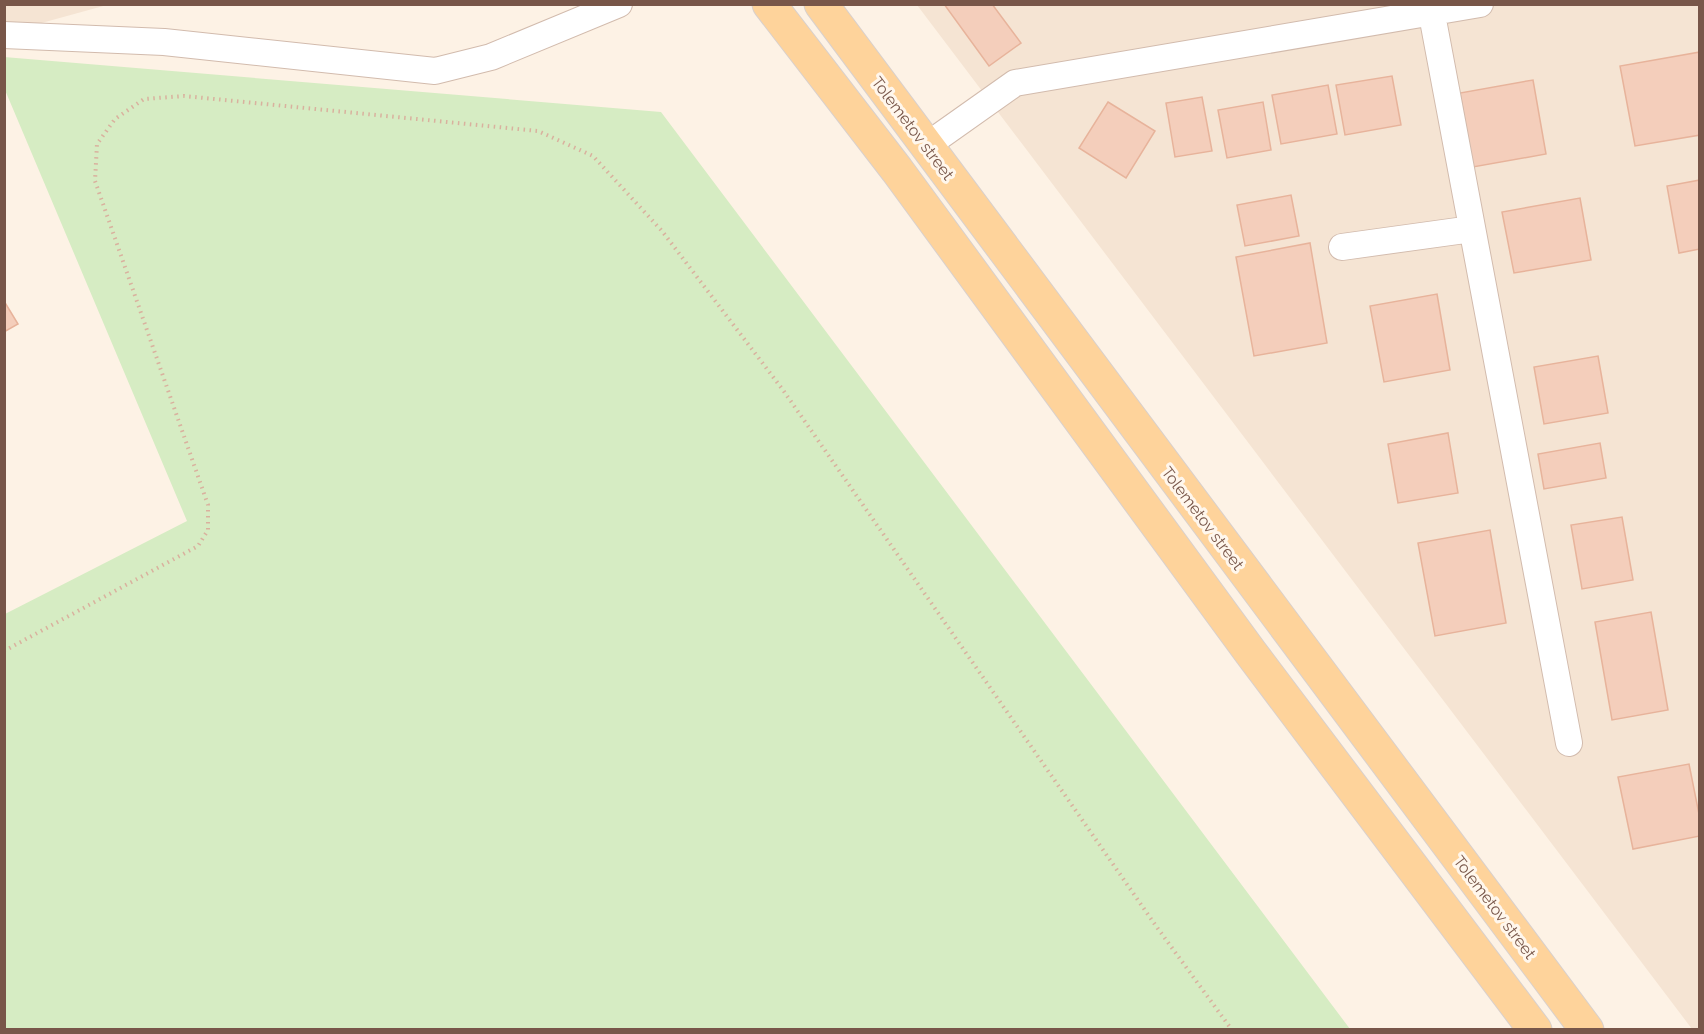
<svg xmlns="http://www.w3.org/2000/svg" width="1704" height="1034" font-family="Raleway,sans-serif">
	<rect width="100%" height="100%" fill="#fdf2e5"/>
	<!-- residential -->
	<path fill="#f5e4d3" d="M5 5H107L5 33Z
		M917 5H1699V1029H1692Z"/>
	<!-- green -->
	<path fill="#d6ecc3" d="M4 57 661 112 1350 1029H5V614L187 521 5 90Z"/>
	<!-- building -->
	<path fill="#f4cebb" stroke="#e7b39b" stroke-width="1.5" d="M944 4H992L1021 43 989 66Z
		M1700 52V135L1635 146 1620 66Z
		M1392 76 1401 125 1345 135 1336 85Z
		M1533 80 1546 154 1473 167 1460 93Z
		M1328 85 1337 134 1281 144 1272 95Z
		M1202 97 1212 151 1175 157 1166 103Z
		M1108 102 1155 131 1126 178 1079 148Z
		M1263 102 1271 150 1227 158 1218 110Z
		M1700 180V249L1679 253 1667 186Z
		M1291 195 1299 236 1245 246 1237 205Z
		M1580 198 1591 260 1514 273 1502 212Z
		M1310 243 1327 343 1254 356 1236 257Z
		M1437 294 1450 370 1384 382 1370 306Z
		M4 301 18 324 4 332Z
		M1598 356 1608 413 1544 424 1534 367Z
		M1448 433 1458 493 1398 503 1388 444Z
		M1600 443 1606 478 1544 489 1538 454Z
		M1622 517 1633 580 1582 589 1571 525Z
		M1490 530 1506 623 1435 636 1418 543Z
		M1651 612 1668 710 1612 720 1595 622Z
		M1689 764 1700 819V836L1633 849 1618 777Z"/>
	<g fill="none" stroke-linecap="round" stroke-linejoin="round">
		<defs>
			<path id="minor" d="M1430 4 1569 743
				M4 35 164 42 435 71 491 57 619 4
				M926 146 1015 83 1480 4
				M1342 247 1472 229"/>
			<path id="primary" d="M769 4 897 170 1251 653 1535 1030
				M821 4 1587 1030"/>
		</defs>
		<!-- minor casing -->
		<use href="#minor" stroke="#d2bbad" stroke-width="28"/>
		<!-- primary casing -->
		<use href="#primary" stroke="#d9d0cc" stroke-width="35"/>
		<!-- path -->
		<path stroke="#d9b19e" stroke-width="4" stroke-dasharray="1.5 4.5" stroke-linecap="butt" d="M4 651 198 546 208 530V505L95 181 97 144 115 119 144 99 184 96 538 131 593 156 662 231 783 390 1156 926 1232 1030"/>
		<!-- minor -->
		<use href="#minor" stroke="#fff" stroke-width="26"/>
		<!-- primary -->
		<use href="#primary" stroke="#fed39b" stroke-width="33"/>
	</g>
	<g text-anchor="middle" stroke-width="6" stroke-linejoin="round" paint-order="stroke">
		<!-- street labels -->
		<g font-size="16" fill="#785649" stroke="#fff7ed">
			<text transform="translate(913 128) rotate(53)" y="6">Tolemetov street</text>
			<text transform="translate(1203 518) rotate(53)" y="6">Tolemetov street</text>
			<text transform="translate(1495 907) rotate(53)" y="6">Tolemetov street</text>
		</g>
	</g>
	<!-- border -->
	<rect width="1704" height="1034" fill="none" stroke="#785649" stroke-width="12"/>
</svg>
